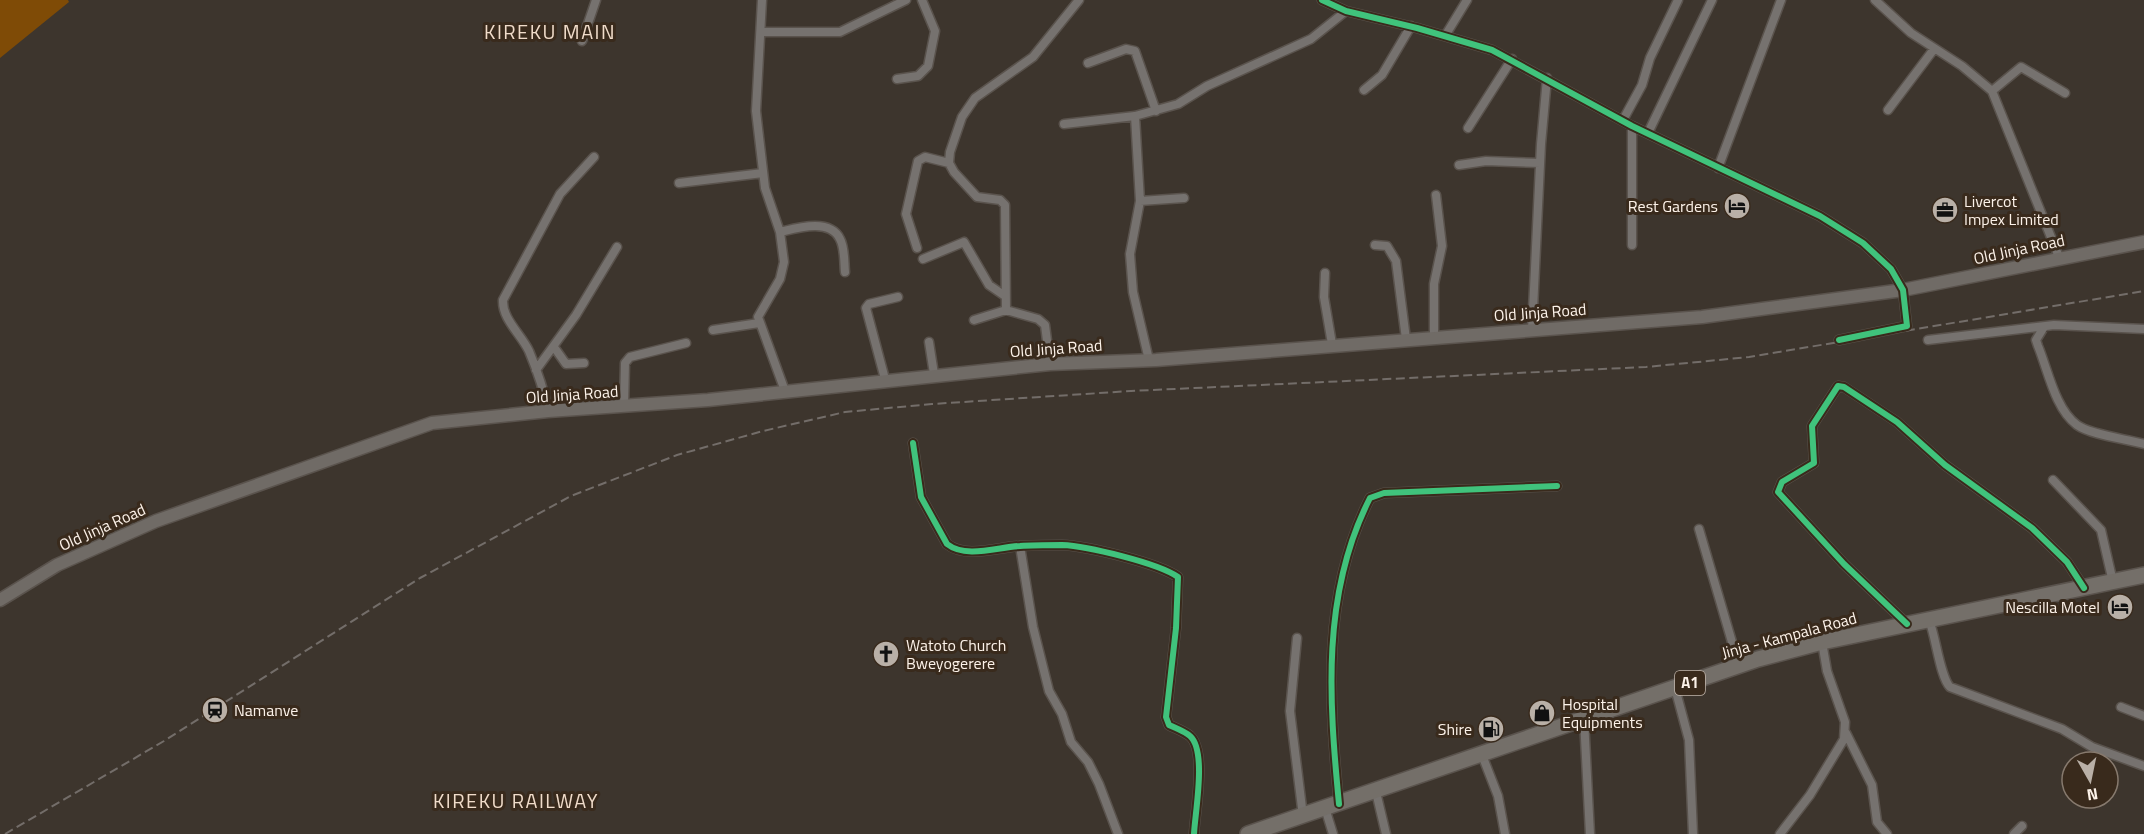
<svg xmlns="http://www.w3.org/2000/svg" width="2144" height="834" font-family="'Titillium Web',sans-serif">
	<rect width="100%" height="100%" fill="#3d352d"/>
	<!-- green -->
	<path fill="#7f4b06" d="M0 0H68L69 2 0 58Z"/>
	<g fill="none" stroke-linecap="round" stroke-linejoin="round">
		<defs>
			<path id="street" d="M762 0 756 111 765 188 780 232 784 262 780 279 758 317 785 391
				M1322 0 1346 11 1417 28 1492 50 1632 126 1820 216 1863 243 1891 269 1903 290 1907 326 1839 340
				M1875 0 1911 33 1962 66 1992 91 2059 257
				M762 32H840L906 0
				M1445 36 1467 0
				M582 41 596 0
				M1088 63 1126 49 1135 51 1156 111
				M897 79 918 76 928 66 935 31 922 0
				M1364 90 1382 75 1411 26
				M1992 91 2021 67 2065 93
				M1888 110 1934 49
				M1135 116 1140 201 1130 254 1133 292 1149 360
				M1623 120 1642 85 1650 58 1678 0
				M1064 124 1135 116 1178 104 1207 86 1311 39 1346 11
				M1468 128 1512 59
				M1648 133 1712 0
				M1459 165 1486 161 1540 163
				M1718 168 1781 0
				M679 183 763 173
				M1140 201 1184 198
				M780 232C797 228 830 218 840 239 845 248 844 262 845 272
				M1375 245 1387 246 1396 261 1406 339
				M1632 245V126
				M917 248 906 214 918 161 925 157 949 163
				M923 259 964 242 989 285 1005 296
				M1325 273 1324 297 1332 344
				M974 320 1006 310
				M2044 327 2036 340 2038 346C2048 370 2055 409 2077 425 2091 435 2127 439 2144 444
				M713 330 759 323
				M1532 330 1541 144 1547 78
				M1434 337V284L1442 246 1436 195
				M1928 340 2054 325 2144 329
				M929 342 934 374
				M554 347 566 364 584 363
				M1050 364 1045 325 1038 319 1006 310 1005 205 1000 200 977 197 954 172 949 163 950 152 962 117 975 98 1033 57 1079 0
				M536 370 576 315 617 247
				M885 379 866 308 869 304 898 297
				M624 407 625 363 630 357 686 343
				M548 411C544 390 537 370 529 351 521 334 502 319 503 300L560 194 594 157
				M913 443 921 497 947 544C966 559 998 547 1020 546 1033 545 1048 545 1062 545 1087 546 1158 563 1178 577L1176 628 1166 717 1169 725C1175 728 1184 731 1190 736 1207 751 1195 812 1194 834
				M2053 480 2101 530 2113 582
				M1699 529 1739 666
				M1020 546 1033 627 1049 691 1062 714 1071 742 1088 762 1099 784 1118 834
				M1929 620C1936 637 1940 677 1950 687L2062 729 2092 747 2144 766
				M1907 624 1844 564 1778 492 1782 482 1814 463 1812 426 1838 386 1844 387 1897 422 1945 465 2032 528 2067 562 2084 588
				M1297 638 1290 711 1303 816
				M1675 688 1689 740 1693 834
				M2121 707 2144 716
				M1584 719 1590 834
				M1846 733 1872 785 1877 822 1887 834
				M1482 755 1498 796 1505 834
				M1376 792 1386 834
				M1339 804C1329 700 1321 594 1370 498L1384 493 1557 486
				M1325 808 1333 834
				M1780 834 1810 795 1844 739 1845 722 1827 671 1822 642
				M2014 834 2022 826"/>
			<path id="secondary" d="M0 600 57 565 156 521 432 423 548 411 708 400 1050 364 1156 360 1702 317 1903 290 2144 242"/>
			<path id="highway" d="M1248 834 1758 659 1822 642 2144 575"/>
		</defs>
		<!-- street casing -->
		<use href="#street" stroke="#5a534d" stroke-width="11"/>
		<!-- secondary casing -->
		<use href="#secondary" stroke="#5a534d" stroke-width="15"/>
		<!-- highway casing -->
		<use href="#highway" stroke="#5a534d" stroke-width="18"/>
		<!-- street -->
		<use href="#street" stroke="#76726f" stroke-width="8"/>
		<!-- secondary -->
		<use href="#secondary" stroke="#706b66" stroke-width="12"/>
		<!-- highway -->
		<use href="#highway" stroke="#746f69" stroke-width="15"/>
		<!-- rail -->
		<path stroke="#736d69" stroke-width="2" stroke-dasharray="9 4.5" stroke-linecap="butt" d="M5 834 164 741 420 578 571 496 677 455 763 431 845 412 932 404 1131 391 1646 367 1749 357 2144 291"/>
		<defs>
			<path id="cycleway" d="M1322 0 1346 11 1417 28 1492 50 1632 126 1820 216 1863 243 1891 269 1903 290 1907 326 1839 340
				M913 443 921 497 947 544C966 559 998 547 1020 546 1033 545 1048 545 1062 545 1087 546 1158 563 1178 577L1176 628 1166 717 1169 725C1175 728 1184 731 1190 736 1207 751 1195 812 1194 834
				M1907 624 1844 564 1778 492 1782 482 1814 463 1812 426 1838 386 1844 387 1897 422 1945 465 2032 528 2067 562 2084 588
				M1339 804C1329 700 1321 594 1370 498L1384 493 1557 486"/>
		</defs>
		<!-- cycleway casing -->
		<use href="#cycleway" stroke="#392a1c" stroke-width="10"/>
		<!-- cycleway -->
		<use href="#cycleway" stroke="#40c37c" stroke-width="6"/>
	</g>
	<!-- icons -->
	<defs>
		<symbol id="hotel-disc" viewBox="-11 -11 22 22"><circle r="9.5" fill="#b9b0a7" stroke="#392a1c"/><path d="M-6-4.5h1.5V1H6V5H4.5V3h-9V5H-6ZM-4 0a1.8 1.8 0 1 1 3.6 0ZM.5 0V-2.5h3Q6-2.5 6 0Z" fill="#111"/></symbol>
		<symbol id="office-disc" viewBox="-11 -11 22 22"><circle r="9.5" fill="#b9b0a7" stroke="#392a1c"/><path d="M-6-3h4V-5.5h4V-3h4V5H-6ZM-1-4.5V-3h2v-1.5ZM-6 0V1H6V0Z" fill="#111"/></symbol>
		<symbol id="church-disc" viewBox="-11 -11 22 22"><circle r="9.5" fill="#b9b0a7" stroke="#392a1c"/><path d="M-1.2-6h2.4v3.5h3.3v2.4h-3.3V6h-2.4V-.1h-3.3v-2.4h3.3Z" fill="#111"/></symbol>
		<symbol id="station-disc" viewBox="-11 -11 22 22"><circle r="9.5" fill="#b9b0a7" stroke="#392a1c"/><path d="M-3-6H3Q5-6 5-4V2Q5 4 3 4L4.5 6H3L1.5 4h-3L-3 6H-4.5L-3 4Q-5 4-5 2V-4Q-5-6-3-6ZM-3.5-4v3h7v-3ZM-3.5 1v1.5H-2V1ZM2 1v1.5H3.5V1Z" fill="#111"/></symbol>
		<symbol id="shop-disc" viewBox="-11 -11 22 22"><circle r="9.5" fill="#b9b0a7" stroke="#392a1c"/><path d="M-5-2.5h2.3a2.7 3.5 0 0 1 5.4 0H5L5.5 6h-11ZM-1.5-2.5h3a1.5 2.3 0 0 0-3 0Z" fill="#111"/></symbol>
		<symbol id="fuel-disc" viewBox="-11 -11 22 22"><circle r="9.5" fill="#b9b0a7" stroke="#392a1c"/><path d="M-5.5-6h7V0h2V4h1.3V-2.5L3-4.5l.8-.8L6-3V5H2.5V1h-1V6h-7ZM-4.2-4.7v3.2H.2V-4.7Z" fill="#111"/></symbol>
	</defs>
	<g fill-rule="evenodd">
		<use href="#hotel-disc" x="1722" y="191" width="30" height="30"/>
		<use href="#office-disc" x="1930" y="195" width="30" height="30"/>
		<use href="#hotel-disc" x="2105" y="592" width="30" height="30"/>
		<use href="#church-disc" x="871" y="639" width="30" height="30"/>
		<use href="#station-disc" x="200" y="695" width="30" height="30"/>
		<use href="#shop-disc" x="1527" y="698" width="30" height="30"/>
		<use href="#fuel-disc" x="1476" y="714" width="30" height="30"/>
	</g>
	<g text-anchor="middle" stroke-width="6" stroke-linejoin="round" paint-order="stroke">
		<!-- shield labels -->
		<rect fill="#392a1c" stroke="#c2b6ac" stroke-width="1.5" x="1675" y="671" width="30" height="24" rx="4.5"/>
		<g font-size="15" font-weight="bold" fill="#fcf2e9">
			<text x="1690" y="688">A1</text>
		</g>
		<!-- poi labels -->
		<g font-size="16" fill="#fcf2e9" stroke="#392a1c" text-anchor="start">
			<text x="1964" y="207">Livercot<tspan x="1964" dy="18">Impex Limited</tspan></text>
			<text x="1718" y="212" text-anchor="end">Rest Gardens</text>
			<text x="2100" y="613" text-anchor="end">Nescilla Motel</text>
			<text x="906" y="651">Watoto Church<tspan x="906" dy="18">Bweyogerere</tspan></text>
			<text x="1562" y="710">Hospital<tspan x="1562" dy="18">Equipments</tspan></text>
			<text x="234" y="716">Namanve</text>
			<text x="1472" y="735" text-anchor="end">Shire</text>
		</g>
		<!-- street labels -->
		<g font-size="16" fill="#fcf2e9" stroke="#392a1c">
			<text transform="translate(2019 249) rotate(-12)" y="6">Old Jinja Road</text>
			<text transform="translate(1540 312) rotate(-4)" y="6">Old Jinja Road</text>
			<text transform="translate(1056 348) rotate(-4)" y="6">Old Jinja Road</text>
			<text transform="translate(572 394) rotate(-4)" y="6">Old Jinja Road</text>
			<text transform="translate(102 527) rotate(-24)" y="6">Old Jinja Road</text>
			<text transform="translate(1789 635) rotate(-15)" y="6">Jinja - Kampala Road</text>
		</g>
		<!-- quarter labels -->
		<g font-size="20" letter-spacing="1.5" fill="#f0dcca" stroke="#392a1c">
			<text x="550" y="39">KIREKU MAIN</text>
			<text x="516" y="808">KIREKU RAILWAY</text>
		</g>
	</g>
	<!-- north arrow -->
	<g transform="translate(2090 780) rotate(171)"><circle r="28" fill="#392a1c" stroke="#877a6e" stroke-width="1.5"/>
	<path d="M0-4.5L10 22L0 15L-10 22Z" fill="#b9b0a7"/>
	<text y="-9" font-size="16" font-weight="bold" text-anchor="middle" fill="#fcf2e9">N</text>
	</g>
</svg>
